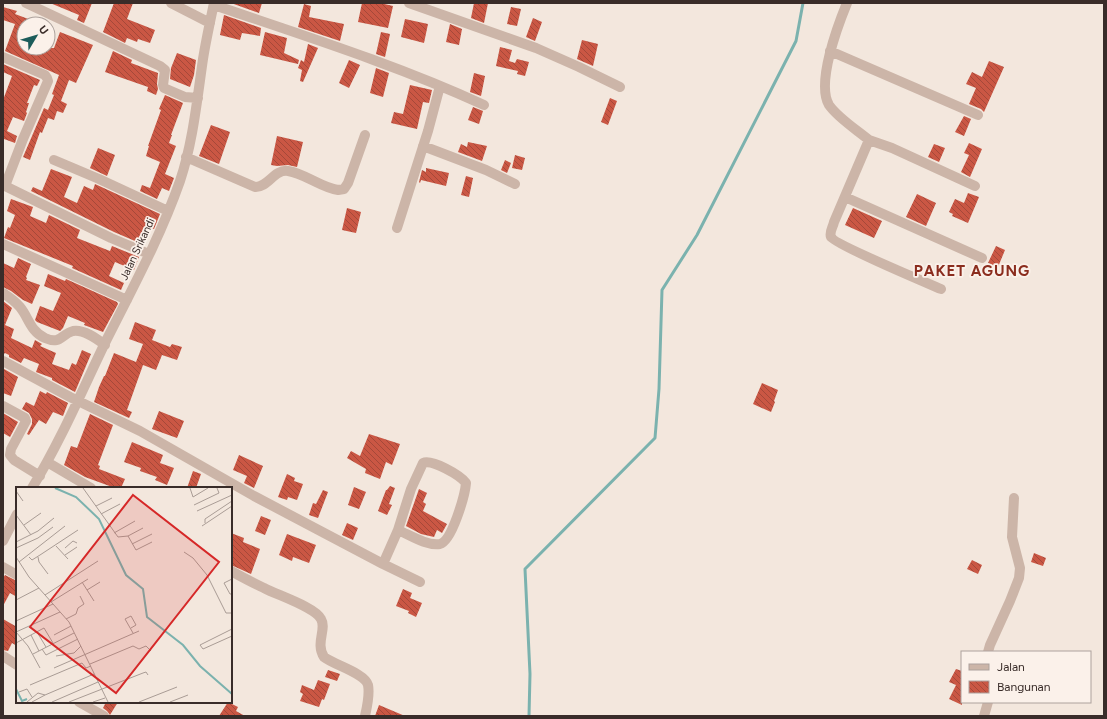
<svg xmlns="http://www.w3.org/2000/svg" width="1107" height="719" font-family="Figtree,sans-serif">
	<defs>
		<pattern id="building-back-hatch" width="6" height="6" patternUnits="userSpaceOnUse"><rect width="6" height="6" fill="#ca5744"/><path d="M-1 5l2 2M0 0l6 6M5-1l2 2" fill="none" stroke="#a54839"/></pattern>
	</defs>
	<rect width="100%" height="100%" fill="#f3e7dd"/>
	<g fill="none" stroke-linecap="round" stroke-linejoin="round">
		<!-- stream -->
		<path stroke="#7bb2ae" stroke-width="3" d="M529 716 530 674 525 569 655 438 659 389 662 290 697 235 796 41 803 3"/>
	</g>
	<!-- building -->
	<path fill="url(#building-back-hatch)" d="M50 3H92L84 23 77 20 79 15Z
		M114 3H133L127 19 155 30 150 43 138 39 137 42 127 38 125 43 103 32Z
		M231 3H262L259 13Z
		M362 3H380L393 6 388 28 358 22Z
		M474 3H488L484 23 471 18Z
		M304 4 311 6 309 17 344 24 340 41 298 27Z
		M3 7 17 11 15 14 39 23 24 24V48H54L60 32 93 45 76 83 69 80 61 101 67 104 63 113 57 111 54 120 48 118 42 133 40 132 30 160 23 157 44 108 48 110 54 95 52 94 59 75 5 51 15 24 3 20Z
		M511 7 521 9 517 26 507 24Z
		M224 15 261 28 260 36 242 33 240 40 220 35Z
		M533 18 542 22 535 41 526 37Z
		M405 19 428 24 424 43 401 37Z
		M450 24 462 29 459 45 446 42Z
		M265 32 287 38 284 53 299 60 298 64 260 55Z
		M381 32 390 34 385 57 376 54Z
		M582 40 598 44 593 66 577 59Z
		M308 44 318 48 303 82 300 81 302 70 298 68 301 60 304 62Z
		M500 47 512 50 509 61 515 63 517 59 529 62 525 76 517 74 518 71 496 66Z
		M113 51 132 60 131 63 158 73 157 84 158 89 156 95 147 91 148 87 105 72Z
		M177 53 196 60 194 75 190 87 170 79 171 68Z
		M349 60 360 65 349 88 339 83Z
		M989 61 1004 67 984 112 981 109 969 104 976 88 966 84 972 72 982 77Z
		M3 64 40 80 37 86 34 85 27 103H29L26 112 27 113 24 121 13 117 7 131 17 136 15 143 4 139 3 140V100L12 76 3 72Z
		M376 68 389 73 383 97 370 93Z
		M474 73 485 76 481 96 470 92Z
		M410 85 432 90 429 103 423 102 417 129 391 123 394 112 403 114Z
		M165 95 183 103 171 135H172L169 143 176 146 165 174 174 178 169 191 162 188 157 199 140 191 142 185 150 188 160 162 146 156 149 146H148L161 110 159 109Z
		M610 98 617 101 608 125 601 122Z
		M473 107 483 111 479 124 468 120Z
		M964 116 971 119 964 136 955 132Z
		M211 125 230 132 219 164 199 156Z
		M277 136 303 142 297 167 288 165 277 166 271 165Z
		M468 142 487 146 482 161 458 152 461 144 467 147Z
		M969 143 982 149 970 177 961 172 969 155 964 153Z
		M934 144 945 148 939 162 928 157Z
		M98 148 115 155 107 176 90 168Z
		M515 155 525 158 522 170 512 168Z
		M505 160 511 163 507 173 501 170Z
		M426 168 449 173 446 186 421 180 420 183 419 182 422 170 426 172Z
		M51 169 72 177 64 197 77 203 84 186 93 190 95 184 160 214 154 229 149 227 142 244 114 232 31 191 33 187 42 191Z
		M466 176 473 178 469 197 461 195Z
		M968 193 979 197 968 223 952 216 953 214 949 212 955 199 964 203Z
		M917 194 936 203 926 226 906 217Z
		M11 199 33 207 30 216 46 223 49 215 80 230 77 238 110 251 112 246 139 257 134 270 115 262 109 276 124 283 121 290 72 268 73 266 4 238 8 227 10 228 15 215 7 211Z
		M347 208 361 212 356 233 342 230Z
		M853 208 882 221 874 238 845 225Z
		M996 246 1005 250 998 267 988 263Z
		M18 258 31 264 26 277 27 278 26 280 40 285 32 304 23 300 11 291 3 287V263L14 268Z
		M48 274 65 281 66 279 117 302 118 304 103 332 84 325 85 323 68 316 63 328 60 331 37 322 35 320 40 306 53 311 61 293 44 286Z
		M3 301 12 308 5 325 14 329 11 338 32 348 35 340 42 344 40 346 56 353 52 364 69 370 72 363 76 365 82 350 91 354 75 392 52 380V378L36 372 39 364 24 358 21 363 9 357V355L5 353 3 355Z
		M135 322 156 330 152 340 170 347 172 344 182 347 177 360 162 355 156 370 143 365 127 410 132 412 129 418 94 402 99 387 104 376H105L114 353 136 362 143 344 129 339Z
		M4 369 18 377 11 396 3 393V372Z
		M762 383 778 390 774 401 775 402 771 412 753 404Z
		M40 391 46 394 47 392 68 403 63 416 53 412 46 424 39 420 29 435 27 434 32 424V419L29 413 22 409 26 402 34 406Z
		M159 411 184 421 177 438 152 429Z
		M3 413 18 422 10 437 3 433Z
		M90 414 113 425 98 465 100 466 99 469 125 479 121 488H115L85 477 64 465 71 446 77 448Z
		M369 434 400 444 392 465 386 462 380 479 365 473 366 469 347 458 351 451 360 456Z
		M132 442 163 455 160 463 174 468 167 485 155 480 157 477 140 471 141 468 124 462Z
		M239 455 263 466 254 488 244 483 247 476 233 470Z
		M193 471 201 474 196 488H187Z
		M287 474 295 478 294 481 303 484 297 500 288 497 287 500 278 497Z
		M390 486 395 488 389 504 392 505 387 515 378 511 386 490H387Z
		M354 487 366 492 359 509 348 505Z
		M419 489 427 493 423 502 426 504 423 511 447 524 442 533 437 530 434 537 421 534 406 526Z
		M323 490 328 492 318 518 309 515 313 503 316 504Z
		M261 516 271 520 265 535 255 531Z
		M347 523 358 528 353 540 342 535Z
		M231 533 244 538 243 542 260 549 251 574 231 565Z
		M287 534 316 545 309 563 293 557 292 561 279 555Z
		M1034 553 1046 558 1043 566 1031 562Z
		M972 560 982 565 978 574 967 569Z
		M5 575 17 581V597L10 593 3 606V578Z
		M403 589 412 593 410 598 422 603 416 617 408 613 409 611 396 606Z
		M3 619 17 627V646L12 643 8 651 3 650Z
		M956 669 962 671V705L949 699 956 685 949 682Z
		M328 670 340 674 337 681 325 677Z
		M318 680 330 684 324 700 322 699 319 707 300 701 303 694 300 692 302 685 314 690Z
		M106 702H118L110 715 107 711 103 708Z
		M228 702 238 707 236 711 245 716H219Z
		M379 705 405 716H375Z"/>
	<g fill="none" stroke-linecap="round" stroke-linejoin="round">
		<!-- minor -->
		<path stroke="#ccb5a8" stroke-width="10" d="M26 3 160 66 165 70 163 85 164 88 185 97 198 98
			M171 3 210 23
			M409 3 536 48 579 67 620 87
			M847 3C838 25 816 83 829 105 838 118 857 130 869 140L834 222C833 227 829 232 831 237 834 244 927 283 941 289
			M214 5C305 36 397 65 484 105
			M830 51 978 115
			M3 57 45 75 47 78 48 81 23 139 5 186
			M869 140 892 148 975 186
			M423 146 486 170 515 184
			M186 157 255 187C268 188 274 169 288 171 304 173 322 188 338 190L344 189 348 183 365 135
			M54 160 99 179 168 211
			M3 185 111 238 149 254
			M845 197 982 258
			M397 228 428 131 440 86
			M3 244 127 300
			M3 293C9 297 15 301 20 307 29 318 30 331 45 338 61 345 61 334 73 331 84 329 97 339 105 345
			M3 361 70 397 140 431 254 496 383 564 420 582
			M3 406 25 418 26 421 11 449 10 455 14 460 40 476
			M47 462 91 488
			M32 488C60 442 81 393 104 345 131 291 160 238 180 181 193 142 197 100 203 59 206 40 210 22 214 3
			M3 541 17 514
			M383 564 398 530 411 489 423 463C432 459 460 475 466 483 465 495 452 541 440 544 426 546 410 535 398 530
			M3 567 17 575
			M231 571C242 577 253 583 264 588 277 595 315 607 321 619 327 629 315 643 324 657 334 665 365 673 368 685 370 695 367 707 365 716
			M988 652 990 645 1010 601 1019 578 1020 568 1012 537 1014 498
			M3 656 17 665
			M79 702 104 716
			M984 716 988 702"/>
	</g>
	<g text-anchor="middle" stroke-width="3.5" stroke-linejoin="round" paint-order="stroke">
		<!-- street labels -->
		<g font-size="11" fill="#392c29" stroke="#fbf1ea">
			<text transform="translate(137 249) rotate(-65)" y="4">Jalan Srikandi</text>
		</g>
		<!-- district labels -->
		<g font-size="15" font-weight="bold" letter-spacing="1" fill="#8b2d1e" stroke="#fbf1ea">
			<text x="972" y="276">PAKET AGUNG</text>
		</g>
	</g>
	<!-- overview -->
	<g transform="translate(16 487)">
		<rect width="216" height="216" fill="#f3e7dd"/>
		<path fill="none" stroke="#7bb2ae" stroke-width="2" d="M39 1 60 10 83 32 110 88 127 102 131 130 167 158 184 179 216 207M0 202 6 214 11 212"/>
		<path fill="none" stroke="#a99c95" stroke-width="1" d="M67 1 102 50 112 49 120 63 136 55M174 1 177 10 192 1M0 4 7 14M178 18 203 6 201 1M80 19 96 11M181 24 216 8M85 27 104 17M0 28 15 48M189 36V32L216 14M8 38 25 26M186 39 216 19M98 46 119 34M112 49 127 41M0 55 22 44 38 31M116 57 136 47M40 59 52 72M0 61 22 51 37 40M49 61 57 54 61 56M168 65 177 71 191 88 210 126H216M49 68 61 60M0 70 13 90 53 135 92 215M13 70 16 73 24 68 62 43M22 70 23 75 32 87M3 75 49 39M216 92 208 96 214 107H216M66 95 78 114M71 103 84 95M29 108 82 74M0 113 23 101M35 115 72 92M50 132 60 127 62 121 68 117 64 109M0 134 37 117M115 141 120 138 115 129 109 132 117 146M216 142 184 158 187 162 216 149M0 145 44 125M0 145 12 159 24 181M21 145 30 160M15 148 23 164M38 148 55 139M0 156 28 141 37 156M26 162 30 168 62 152M17 167 58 146M40 169 58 166 65 159M74 177 117 159 123 162 130 159 135 164M38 181 123 144M14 198 66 176 70 181 75 179M3 205 11 202 16 210M11 215 22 206 29 208 78 187M16 215 29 208M36 215 82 195M53 215 127 186 130 185 132 188M77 215 89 211M123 215 161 200M154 215 172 208"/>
		<path fill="#d62828" fill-opacity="0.15" stroke="#d62828" stroke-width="2" d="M117 8 203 75 100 206 14 140Z"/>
		<rect width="216" height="216" fill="none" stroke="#392c29" stroke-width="2"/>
	</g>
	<!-- border -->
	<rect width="1107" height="719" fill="none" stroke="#392c29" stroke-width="8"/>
	<!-- legend -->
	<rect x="961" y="651" width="130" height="52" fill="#fbf1ea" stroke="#ada29d"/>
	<rect x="969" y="664" width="20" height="6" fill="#ccb5a8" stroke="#ada29d"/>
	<text x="997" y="671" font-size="12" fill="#392c29">Jalan</text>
	<rect x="969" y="681" width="20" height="12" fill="url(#building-back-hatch)" stroke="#ada29d"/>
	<text x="997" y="691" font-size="12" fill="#392c29">Bangunan</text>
	<!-- north arrow -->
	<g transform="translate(36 36) rotate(52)"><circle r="19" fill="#fbf1ea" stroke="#ada29d"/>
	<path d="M0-3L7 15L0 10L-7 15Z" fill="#1c5c5a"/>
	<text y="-6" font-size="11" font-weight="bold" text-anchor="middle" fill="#392c29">U</text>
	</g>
</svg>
